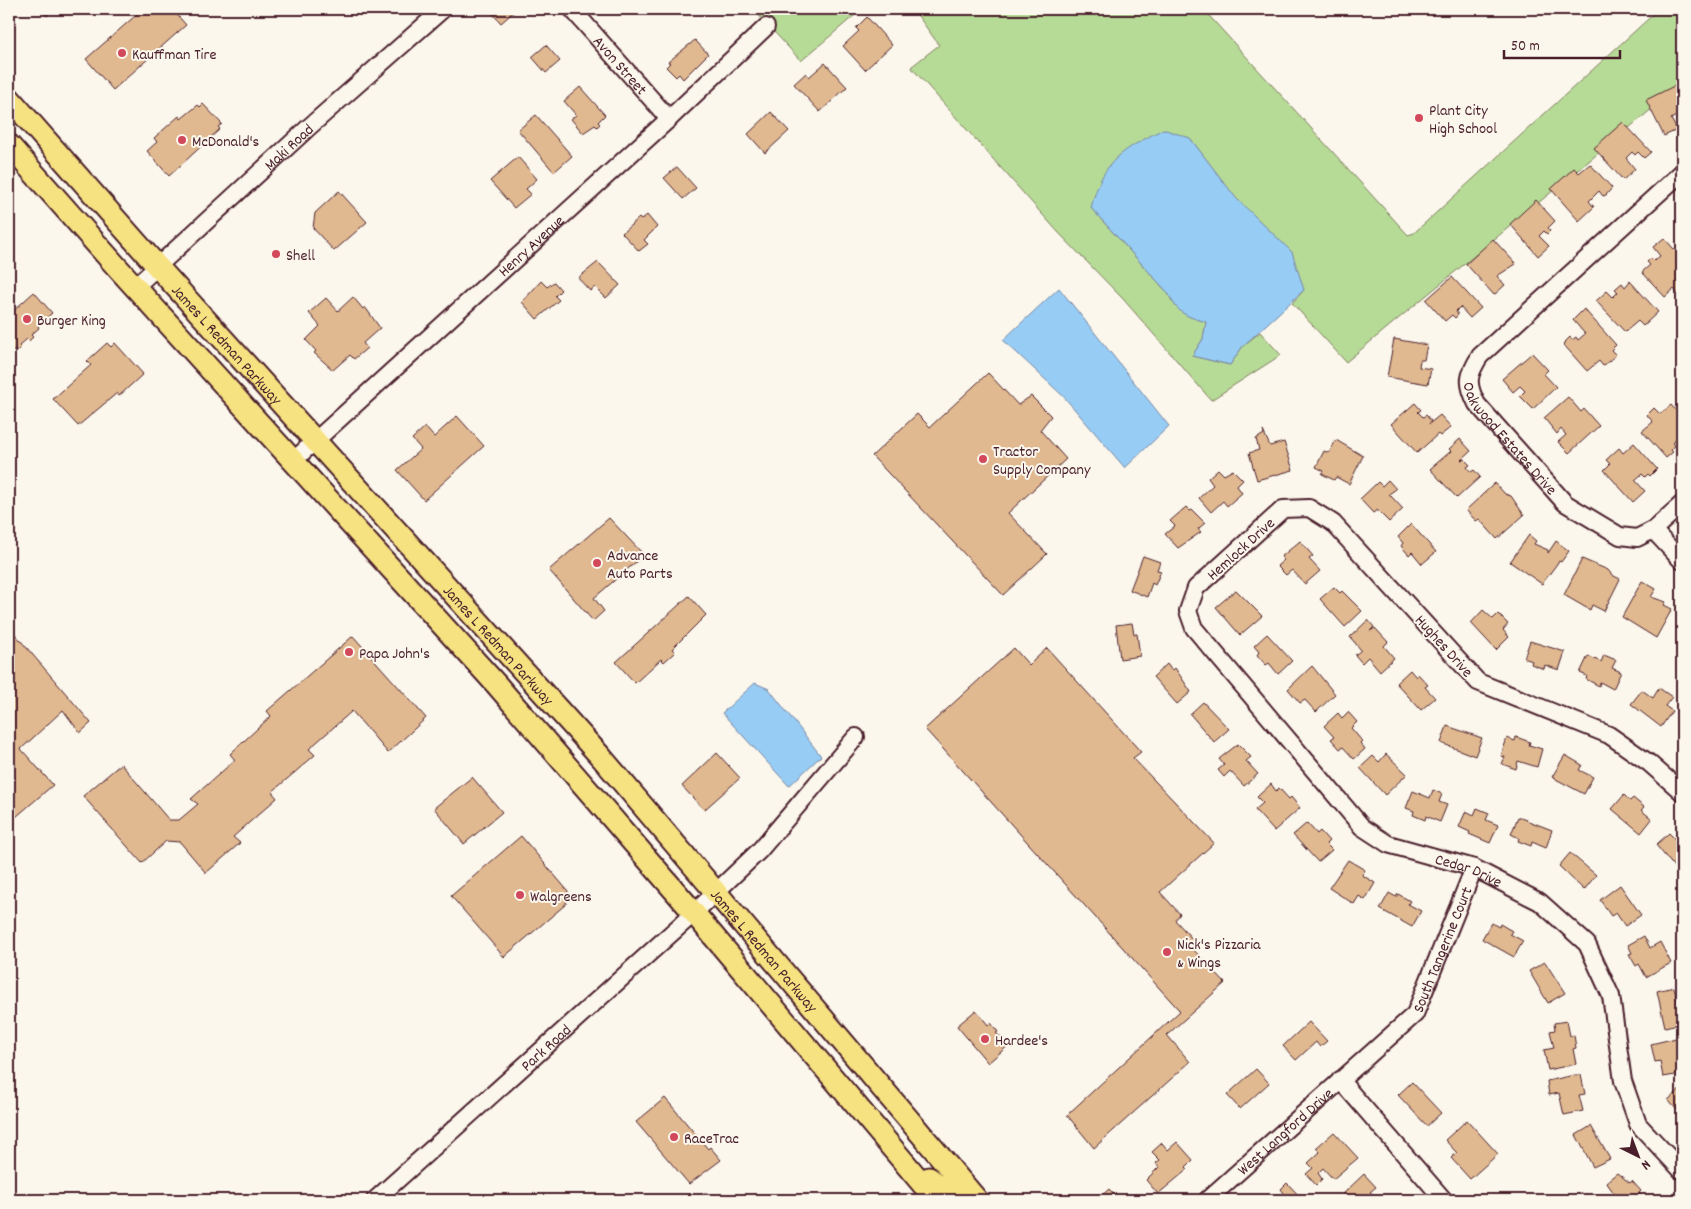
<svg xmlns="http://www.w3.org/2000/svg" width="1691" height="1209" font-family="Dekko,sans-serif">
	<rect width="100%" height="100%" fill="#fbf7ec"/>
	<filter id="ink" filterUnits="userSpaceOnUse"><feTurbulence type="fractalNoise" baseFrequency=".02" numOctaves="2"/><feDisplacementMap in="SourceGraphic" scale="10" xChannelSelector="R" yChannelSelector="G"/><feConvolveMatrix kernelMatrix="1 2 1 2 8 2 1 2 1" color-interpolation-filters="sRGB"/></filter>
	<g filter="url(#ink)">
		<!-- green -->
		<path fill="#b6db96" stroke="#807d60" d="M753 9H862L801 61Z
			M913 9H1203L1408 235 1414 233 1659 9H1682V84L1346 362 1292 303 1304 290 1190 138 1091 208 1168 293C1177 313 1186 316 1206 322L1203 339 1192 356 1230 365 1243 346 1260 332 1281 355 1211 400 1123 299 1058 232 911 67 939 45Z"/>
		<!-- water -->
		<path fill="#97ccf5" stroke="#7887a4" d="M1163 129 1190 138 1236 198 1292 252 1304 290 1243 346 1230 365 1192 356 1203 339 1206 322C1185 316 1178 314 1168 293L1091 208C1103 159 1122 151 1163 129Z
			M1059 288 1169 426 1125 468 1064 397 1003 340Z
			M755 683 769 689 821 756 789 786 722 713Z"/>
		<!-- building -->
		<path fill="#e0b991" stroke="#4a1f2b" d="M40 9H60L55 13 52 10 47 16Z
			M143 9H172L186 25 113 90 86 59Z
			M493 9H517L501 23 490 11Z
			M867 17 892 45 865 70 843 46 859 31 856 28Z
			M695 40 708 54 683 79 679 74 676 77 666 67 670 63 668 62Z
			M546 45 560 61 546 73 532 57Z
			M825 63 847 87 820 112 794 84 806 73 809 77Z
			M1680 83 1682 88V118L1678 120 1676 116 1671 119 1677 130 1664 136 1646 100Z
			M580 87 605 115 598 122 600 124 597 127 595 125 583 133 571 119 576 115 564 101Z
			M203 104 222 124 218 127 220 129 169 176 147 151 157 142 154 138 179 116 181 119 198 105 200 107Z
			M771 112 789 131 765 153 748 134Z
			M536 115 572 156 554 172 518 130Z
			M1623 122 1651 152 1644 158 1638 152 1635 155 1632 152 1626 158 1635 169 1623 180 1594 148Z
			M518 157 537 179 526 189 531 194 514 208 490 181Z
			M1590 164 1612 188 1606 195 1603 196 1599 191 1589 201 1594 207 1579 221 1551 189 1574 168 1579 173Z
			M677 167 696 188 683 199 664 178Z
			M339 191 367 222 334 251 313 228 315 213Z
			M1536 200 1555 221 1548 228 1550 231 1547 234 1544 231 1539 236 1549 246 1538 256 1510 224Z
			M647 215 657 227 644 240 648 244 639 251 622 233 639 218 641 220Z
			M1664 238 1682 258V291L1679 295 1674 289 1665 297 1642 272 1650 265 1647 262 1651 258 1654 261 1660 256 1653 247Z
			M1493 239 1516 264 1497 276 1505 285 1494 295 1466 264Z
			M598 262 620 285 606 298 595 287 590 291 578 278Z
			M1452 277 1481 308 1470 318 1460 307 1456 311 1458 315 1455 318 1452 315 1445 321 1426 300Z
			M541 281 547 287 554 282 561 290 555 296 559 300 537 319 522 302Z
			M1630 281 1658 312 1643 326 1638 321 1625 332 1596 301 1607 291 1613 297 1618 292 1615 289 1622 283 1625 287Z
			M34 292 52 313 38 326 39 328 31 335 33 337 29 341 27 339 19 346 21 348 17 352 15 350 9 354V310L13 311Z
			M353 297 363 309 365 307 380 328 363 343 367 348 354 359 350 355 333 370 314 353 316 351 306 340 320 326 309 313 326 298 338 311Z
			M1584 309 1616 345 1611 350 1616 355 1603 366 1599 361 1587 371 1563 344 1570 337 1572 340 1576 337 1578 340 1585 334 1573 320Z
			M1394 339 1427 345 1424 360H1420L1419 367 1431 369 1428 384 1387 377Z
			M107 343 111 347 115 343 143 374 119 396 117 393 78 426 53 399 91 365 87 361Z
			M1532 353 1548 370 1544 374 1556 387 1533 409 1520 396 1525 391 1520 386 1513 392 1502 379Z
			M988 373 1018 405 1031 396 1051 416 1040 430 1066 459 1008 513 1047 554 1003 595 872 456 917 414 930 427Z
			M1568 397 1581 412 1584 409 1599 426 1569 453 1558 442 1566 435 1561 429 1557 434 1544 418Z
			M1415 403 1421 410 1418 412 1423 417 1426 415 1431 421 1429 424 1440 415 1451 427 1440 436 1438 434 1417 453 1391 424Z
			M1671 405 1682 417V442L1678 438 1672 443 1675 446 1671 450 1673 452 1666 458 1642 431 1653 422 1647 415 1654 408 1660 414Z
			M457 416 484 446 424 500 397 470 421 449 412 439 425 427 434 437Z
			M1263 431 1270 446 1284 442 1293 470 1257 480 1249 453 1259 450 1256 439 1264 434Z
			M1460 439 1471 451 1461 460 1464 459 1470 465 1467 467 1471 472 1474 470 1480 477 1457 498 1430 469 1451 451 1449 449Z
			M1336 440 1363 456 1349 484 1336 477 1334 480 1322 474 1324 471 1316 467 1324 451 1329 453Z
			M1634 443 1657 469 1650 476 1648 474 1645 477 1642 474 1635 480 1645 491 1633 502 1604 470 1610 464 1606 460 1619 448 1623 453Z
			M1218 469 1224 475 1233 470 1243 480 1237 486 1242 493 1227 506 1223 501 1211 512 1199 498 1213 485 1208 478Z
			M1388 480 1396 489 1389 494 1403 509 1389 522 1377 510 1373 513 1360 499 1378 482 1382 486Z
			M1495 483 1505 494 1511 496 1524 515 1497 539 1479 519 1476 521 1466 510Z
			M1186 507 1190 511 1192 510 1205 523 1198 529 1201 532 1178 548 1165 534 1175 526 1170 521Z
			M609 518 644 555 594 598 604 611 593 621 549 570Z
			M1411 524 1436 552 1422 564 1412 552 1409 555 1401 546 1403 543 1398 537Z
			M1529 535 1536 541 1534 544 1548 550V553L1556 541 1569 551 1561 562 1559 561 1542 584 1510 562Z
			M1300 541 1313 556 1309 559 1320 571 1305 584 1292 570 1286 575 1277 566 1284 560 1281 557Z
			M1143 556 1160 562 1157 570 1161 571 1155 585 1152 583 1147 597 1130 590Z
			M1582 559 1608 570 1612 575 1620 579 1604 611 1592 605 1590 610 1564 595Z
			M1642 581 1656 589 1651 597 1666 602 1664 605 1672 609 1656 638 1622 617Z
			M1334 587 1340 593 1342 591 1362 611 1345 627 1320 599Z
			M1236 590 1262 616 1240 635 1216 607Z
			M689 596 706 615 672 649 675 652 664 662 661 659 635 683 616 662Z
			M1483 610 1493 619 1498 614 1508 624 1503 630 1509 637 1496 650 1471 623Z
			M1368 620 1374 627 1370 631 1375 628 1388 642 1384 646 1394 658 1380 671 1368 657 1362 663 1355 655 1361 650 1350 637Z
			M1132 623 1134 634H1137L1140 656 1120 659 1116 625Z
			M9 627 91 723 80 733 63 710 21 749 53 785 9 823Z
			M1267 634 1292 661 1278 674 1269 663 1266 665 1257 655 1259 652 1254 646Z
			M353 636 426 718 388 753 352 711 309 749 315 755 272 792 277 798 233 837 240 843 206 873 180 842 166 841 142 863 83 796 121 764 169 820H179L198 804 191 799 235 760 230 754 271 716 267 711Z
			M1530 641 1565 652 1559 670 1545 665 1544 669 1531 664 1532 661 1524 658Z
			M1014 648 1029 665 1047 648 1141 752 1133 758 1214 843 1160 892 1180 914 1175 920 1196 943 1191 947 1225 983 1167 1035 1190 1062 1094 1148 1067 1115 1180 1011 925 729Z
			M1604 655 1616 660 1612 668 1621 672 1613 689 1600 682 1599 686 1586 679 1587 676 1580 673 1588 656 1601 662Z
			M1167 664 1172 671 1175 668 1191 692 1177 704 1153 677Z
			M1312 666 1335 694 1316 712 1305 700 1300 703 1288 689Z
			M1410 670 1416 677 1418 674 1428 685 1425 687 1435 698 1421 710 1396 683Z
			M1659 688 1672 697 1665 706 1672 711 1661 727 1631 704 1642 690 1653 698Z
			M1203 702 1229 729 1214 742 1190 714Z
			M1348 712 1357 722 1351 728 1362 741 1360 743 1365 749 1354 759 1343 747 1340 749 1331 739 1334 737 1324 726 1338 713 1342 718Z
			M1447 726 1482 738 1475 756 1441 743Z
			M1516 737 1530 742 1529 745 1542 749 1537 767 1518 761 1516 769 1502 764 1505 757 1501 756 1507 738 1515 741Z
			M1238 744 1251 757 1246 761 1258 774 1244 786 1230 771 1224 777 1218 770 1224 765 1219 759Z
			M717 753 740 778 704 810 682 786Z
			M1386 754 1407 774 1385 795 1360 768 1373 756 1379 762Z
			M1565 755 1582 765 1579 770 1593 777 1584 794 1552 777Z
			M472 777 502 812 464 844 434 808Z
			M1271 784 1276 791 1279 788 1289 799 1291 797 1300 808 1274 831 1255 810 1263 803 1257 797Z
			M1433 790 1442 794 1439 802 1447 805 1440 822 1426 816 1425 820 1413 815 1414 811 1406 808 1413 791 1430 798Z
			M1624 795 1630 801 1633 798 1644 807 1641 810 1652 819 1641 833 1612 809Z
			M1477 808 1489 813 1486 820 1498 825 1490 843 1469 834 1470 832 1459 827 1466 811 1474 815Z
			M1518 817 1552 830 1546 848 1532 842 1531 846 1518 841 1519 838 1511 834Z
			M1307 823 1317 834 1320 831 1329 841 1326 844 1332 850 1318 862 1293 835Z
			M1669 833 1682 846V871L1680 874 1656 845Z
			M521 836 568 891 566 904 504 957 451 896Z
			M1570 853 1596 875 1584 890 1559 866Z
			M1348 860 1365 870 1362 875 1375 883 1365 900 1359 896 1354 904 1329 888Z
			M1620 885 1641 915 1625 926 1616 913 1611 916 1600 900Z
			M1389 893 1396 897 1398 894 1410 901 1408 904 1421 911 1412 927 1380 909Z
			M1491 923 1499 927 1500 924 1512 931 1510 934 1523 941 1514 957 1482 939Z
			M1644 936 1650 948 1660 942 1671 963 1646 977 1639 964 1636 966 1629 954 1632 953 1628 945Z
			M1545 962 1565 993 1548 1003 1529 971Z
			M1674 987 1682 1023 1665 1027 1657 991Z
			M976 1010 988 1025 991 1023 998 1032 996 1033 1009 1045 988 1063 957 1026Z
			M1567 1021 1570 1036 1574 1035 1576 1048 1573 1049 1576 1064 1548 1070 1544 1050 1554 1048 1550 1031 1555 1030 1554 1023Z
			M1309 1022 1327 1041 1320 1047 1316 1042 1296 1060 1283 1046Z
			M1676 1038 1682 1074 1663 1077 1660 1061 1655 1062 1651 1044Z
			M1256 1069 1269 1083 1240 1109 1227 1095Z
			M1575 1075H1581L1585 1094 1579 1095 1583 1111 1564 1115 1559 1093 1549 1095 1547 1081Z
			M1412 1082 1441 1113 1427 1126 1398 1095Z
			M1681 1089 1682 1090V1116L1668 1100Z
			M665 1098 708 1149 710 1147 721 1160 689 1184 636 1122Z
			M1467 1120 1498 1154 1470 1179 1451 1158 1457 1153 1445 1140Z
			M1591 1126 1610 1159 1593 1167 1576 1135Z
			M1334 1132 1358 1158 1333 1179 1323 1168 1318 1173 1322 1179 1316 1185 1306 1174 1313 1168 1308 1163 1320 1152 1316 1148Z
			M1177 1142 1193 1160 1186 1167 1188 1169 1158 1194 1146 1180 1159 1167 1156 1163 1160 1160 1152 1152 1162 1143 1168 1150Z
			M1617 1173 1630 1183 1632 1181 1641 1191 1639 1193 1645 1200H1619L1606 1182Z
			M1364 1174 1376 1187 1370 1192 1379 1199 1347 1200 1342 1195Z
			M1287 1183 1303 1200H1276L1284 1193 1281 1189Z
			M1109 1189 1119 1200H1097Z"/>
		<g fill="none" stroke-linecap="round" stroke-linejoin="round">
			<defs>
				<g id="minor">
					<path id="s1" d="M572 9 669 119"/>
					<path id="s2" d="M1682 172 1480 356C1468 375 1466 383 1477 404L1565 503 1620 536 1637 538 1653 530 1682 504"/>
					<path id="s3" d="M135 287 309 127 443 9"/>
					<path id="s4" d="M293 461 669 119 766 27"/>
					<path d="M1653 530 1682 561"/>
					<path id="s5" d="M1682 792 1649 763 1609 735 1478 682 1333 523 1309 508 1283 509 1196 588 1188 611 1194 628 1362 827 1388 844 1474 868 1540 902 1587 944 1611 996 1623 1081 1638 1124 1682 1171"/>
					<path d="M1340 1080 1444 1200"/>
					<path id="s6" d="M375 1200 694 913 759 851 856 737"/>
					<path id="s7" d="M1207 1200 1415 1014 1474 868"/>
				</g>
				<g id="major">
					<path id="s8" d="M9 98 157 266 602 758 977 1200"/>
					<path d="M9 145 116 266 496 684 694 913 936 1200"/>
					<path d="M929 1178 941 1187 954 1200"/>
				</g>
			</defs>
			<!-- minor casing -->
			<use href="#minor" stroke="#4a1f2b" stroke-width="20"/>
			<!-- major casing -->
			<use href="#major" stroke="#4a1f2b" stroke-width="25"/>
			<!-- minor -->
			<use href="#minor" stroke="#fbf7ec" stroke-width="16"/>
			<!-- major -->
			<use href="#major" stroke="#f6e281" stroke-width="21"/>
		</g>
	</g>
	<!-- markers -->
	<g fill="#d1495b" stroke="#fbf7ec" stroke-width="2">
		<circle cx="122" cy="53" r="5"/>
		<circle cx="1419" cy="118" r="5"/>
		<circle cx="182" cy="140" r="5"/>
		<circle cx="276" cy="254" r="5"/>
		<circle cx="27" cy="319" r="5"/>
		<circle cx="983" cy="459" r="5"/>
		<circle cx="597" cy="563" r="5"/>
		<circle cx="349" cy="652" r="5"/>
		<circle cx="520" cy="895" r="5"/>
		<circle cx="1167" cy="952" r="5"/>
		<circle cx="985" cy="1039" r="5"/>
		<circle cx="674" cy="1137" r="5"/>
	</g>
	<g text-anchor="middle" stroke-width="4" stroke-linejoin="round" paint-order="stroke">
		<!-- poi labels -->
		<g font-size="16" fill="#4a1f2b" stroke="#fbf7ec" text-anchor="start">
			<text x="132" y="59">Kauffman Tire</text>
			<text x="1429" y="115">Plant City<tspan x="1429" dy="18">High School</tspan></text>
			<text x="192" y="146">McDonald's</text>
			<text x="286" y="260">Shell</text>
			<text x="37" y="325">Burger King</text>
			<text x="993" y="456">Tractor<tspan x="993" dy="18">Supply Company</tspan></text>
			<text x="607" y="560">Advance<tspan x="607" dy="18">Auto Parts</tspan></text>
			<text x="359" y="658">Papa John's</text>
			<text x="530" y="901">Walgreens</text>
			<text x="1177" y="949">Nick's Pizzaria<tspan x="1177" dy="18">&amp; Wings</tspan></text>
			<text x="995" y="1045">Hardee's</text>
			<text x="684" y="1143">RaceTrac</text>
		</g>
		<!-- street labels -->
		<g font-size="16" fill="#4a1f2b" stroke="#fbf7ec">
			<text dy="6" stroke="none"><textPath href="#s1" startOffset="74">Avon Street</textPath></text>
			<text dy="6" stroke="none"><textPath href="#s3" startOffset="208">Maki Road</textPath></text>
			<text dy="6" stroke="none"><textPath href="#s4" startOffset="321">Henry Avenue</textPath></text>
			<text dy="6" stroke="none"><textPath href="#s8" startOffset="329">James L Redman Parkway</textPath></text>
			<text dy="6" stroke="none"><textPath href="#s2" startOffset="372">Oakwood Estates Drive</textPath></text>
			<text transform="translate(1240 548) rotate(-42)" y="6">Hemlock Drive</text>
			<text dy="6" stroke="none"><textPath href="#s8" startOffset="734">James L Redman Parkway</textPath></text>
			<text transform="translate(1445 645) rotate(48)" y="6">Hughes Drive</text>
			<text dy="6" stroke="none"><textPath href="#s5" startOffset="1040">Cedar Drive</textPath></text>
			<text dy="6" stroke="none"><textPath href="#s7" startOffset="349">South Tangerine Court</textPath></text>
			<text dy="6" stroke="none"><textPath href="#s8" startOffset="1139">James L Redman Parkway</textPath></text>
			<text dy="6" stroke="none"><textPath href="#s6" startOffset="229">Park Road</textPath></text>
			<text dy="6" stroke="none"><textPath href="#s7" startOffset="104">West Langford Drive</textPath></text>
		</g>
	</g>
	<!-- margin -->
	<rect width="1691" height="1209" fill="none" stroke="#fbf7ec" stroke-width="30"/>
	<rect x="15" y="15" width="1661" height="1179" fill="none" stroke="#4a1f2b" stroke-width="2" filter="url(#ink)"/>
	<!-- north arrow -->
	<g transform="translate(1638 1156) rotate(138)" stroke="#fbf7ec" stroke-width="4" paint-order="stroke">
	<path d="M0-4L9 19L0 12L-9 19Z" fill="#4a1f2b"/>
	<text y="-8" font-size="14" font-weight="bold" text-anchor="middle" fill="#4a1f2b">N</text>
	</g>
	<!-- scale -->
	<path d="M1504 50v8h116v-8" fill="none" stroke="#4a1f2b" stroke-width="2.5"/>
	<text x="1511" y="50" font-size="15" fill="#4a1f2b" stroke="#fbf7ec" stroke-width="4" paint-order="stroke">50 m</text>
</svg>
